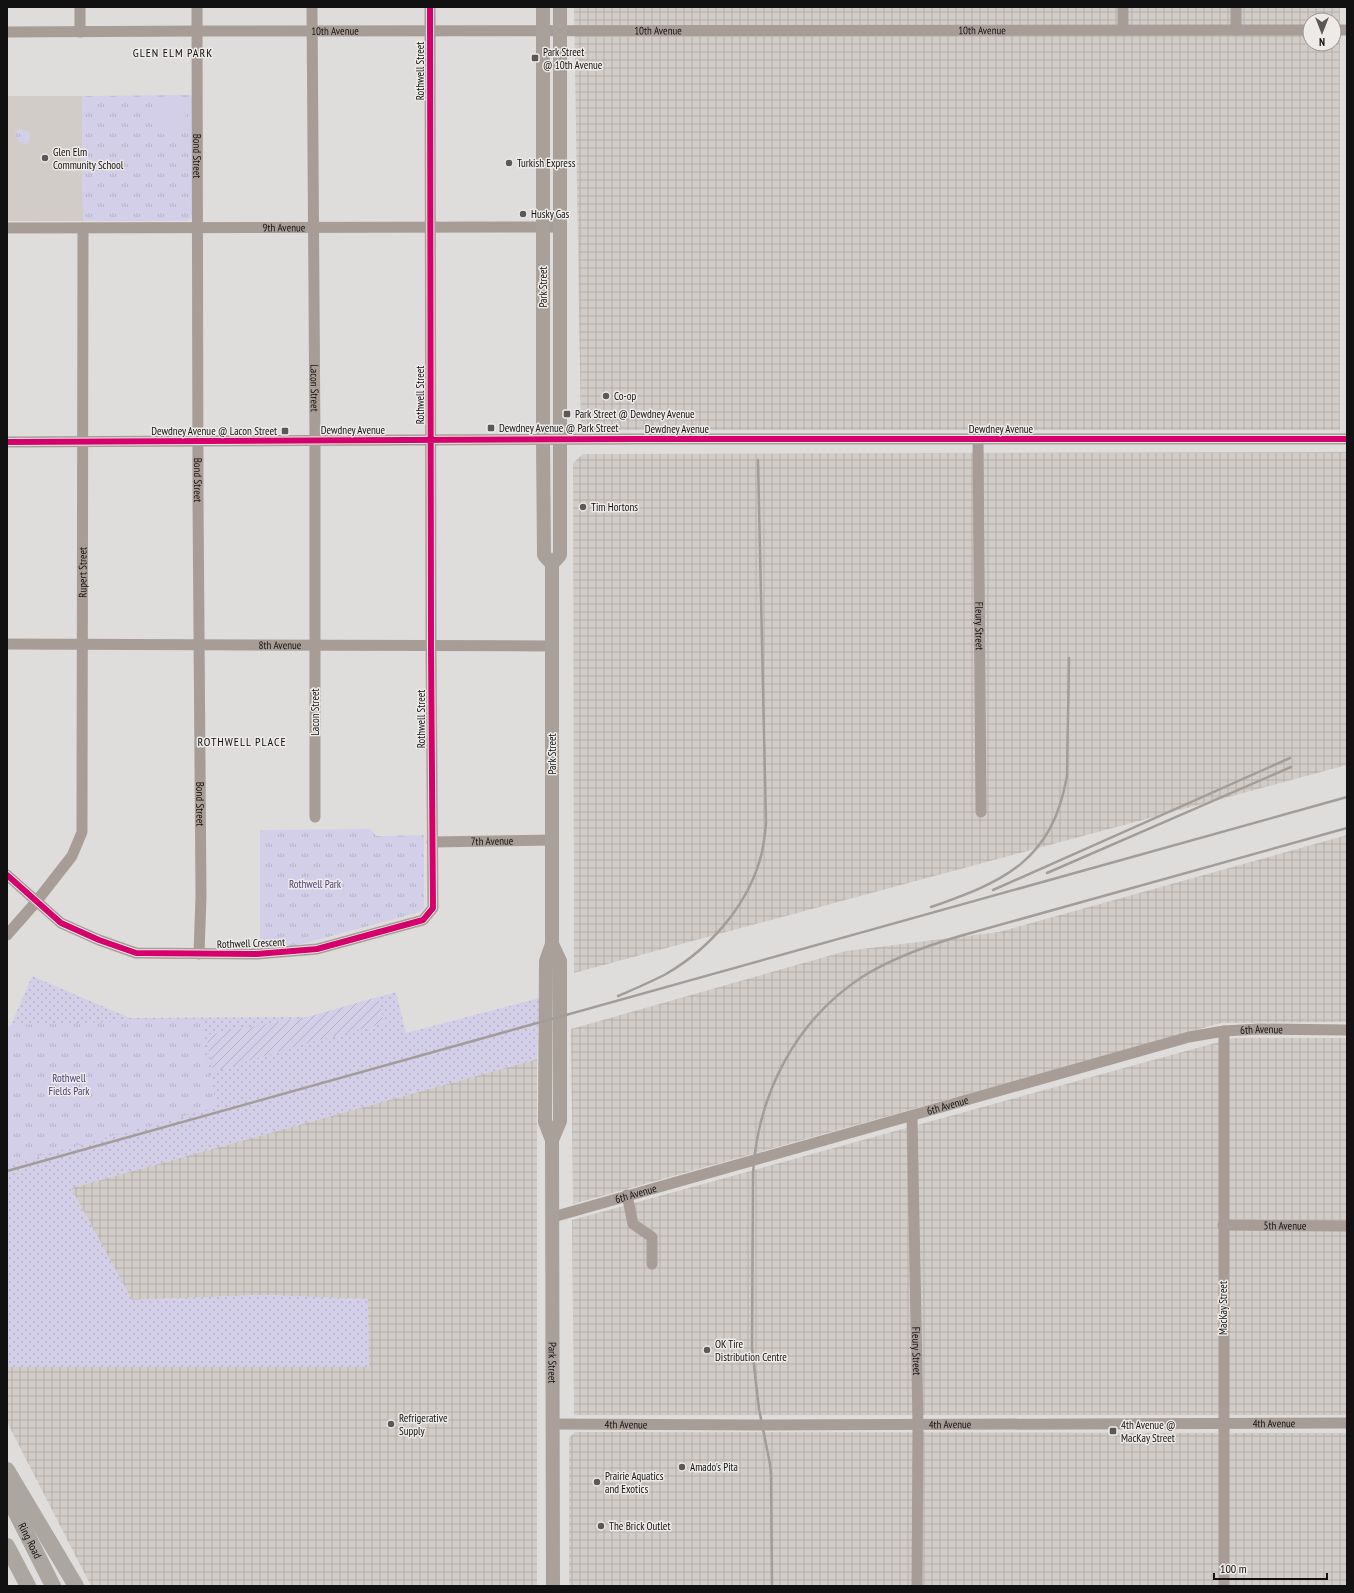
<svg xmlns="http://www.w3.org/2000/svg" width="1354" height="1593" font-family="'PT Sans Narrow',sans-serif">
	<defs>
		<pattern id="industrial-grid" width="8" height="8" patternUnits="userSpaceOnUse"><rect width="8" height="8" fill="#d2ccc8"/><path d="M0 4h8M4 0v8" fill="none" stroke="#b3aeab"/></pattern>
		<pattern id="grass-dots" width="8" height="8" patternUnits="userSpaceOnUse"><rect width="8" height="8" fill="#d3cfe8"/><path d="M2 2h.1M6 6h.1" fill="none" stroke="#b4b1c6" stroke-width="1.8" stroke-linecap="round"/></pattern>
		<pattern id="park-tufts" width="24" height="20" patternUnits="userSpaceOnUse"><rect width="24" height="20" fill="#d3cfe8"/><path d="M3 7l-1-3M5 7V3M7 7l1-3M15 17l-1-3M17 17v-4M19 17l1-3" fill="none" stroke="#b4b1c6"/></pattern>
		<pattern id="garden-furrows" width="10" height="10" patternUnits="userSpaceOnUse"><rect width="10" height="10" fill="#d3cfe8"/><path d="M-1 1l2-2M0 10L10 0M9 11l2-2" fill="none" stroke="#b4b1c6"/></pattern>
	</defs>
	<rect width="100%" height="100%" fill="#dfdddc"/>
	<!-- built -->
	<path fill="#d2ccc8" d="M7 96H82L83 221H7Z"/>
	<!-- industrial -->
	<path fill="url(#industrial-grid)" fill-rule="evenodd" d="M574 7H1340V430H581ZM1310 20H1334V44H1310Z
		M1347 452V765L574 973 573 463 583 454Z
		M1347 835V1022L1221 1023 573 1204 571 1029 846 951 999 932Z
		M1233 1038H1347V1415H574L572 1220Z
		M537 1059V1586H91L7 1422V1367H368V1299L262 1295 132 1300 71 1188Z
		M575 1432 1347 1433V1586H569V1438Z"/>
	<!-- grass -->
	<path fill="url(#grass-dots)" d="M32 976 130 1018 308 1017 396 992 406 1033 539 998 537 1059 71 1188 132 1300 262 1295 368 1299 369 1367H7V1028L11 1025Z"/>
	<!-- park -->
	<path fill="url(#park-tufts)" d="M192 95V216L190 219 187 221H83L82 96Z
		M19 129 28 131 30 133 29 142 26 144C18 143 17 140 15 133Z
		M370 829 377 836 424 835V908L420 912 287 948H260V830Z
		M202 1019 206 1059 217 1107 7 1165V1028L11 1025Z"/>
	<!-- garden -->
	<path fill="url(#garden-furrows)" d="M378 997 384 1023 293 1047 213 1072 206 1035 308 1017Z"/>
	<!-- pitch -->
	<path fill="#d3cfe8" d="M181 97 186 103 185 126C167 139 151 137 149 113 161 99 164 98 181 97Z"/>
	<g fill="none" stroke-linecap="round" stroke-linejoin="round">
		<!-- minor -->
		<g stroke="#a89d96" stroke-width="11">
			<path d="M80 7V32"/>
			<path id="s1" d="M197 7 198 500 201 896 199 954"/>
			<path id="s2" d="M312 7 315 441V817"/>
			<path d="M1123 7V30"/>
			<path d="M1236 7V30"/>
			<path d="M1334 30H1347"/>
			<path id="s3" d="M7 32 197 31 1310 30"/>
			<path id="s4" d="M7 228 560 227"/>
			<path id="s5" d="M978 439 981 812"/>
			<path d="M7 442 634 439H1347"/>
			<path id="s6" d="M7 644 552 646"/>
			<path id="s7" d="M432 842 552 840"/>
			<path d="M7 875 61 923 99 940 136 953 257 954 317 949 423 920 433 908 431 646 430 7"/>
			<path id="s8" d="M7 935 36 902 72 856 82 832 83 228"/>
			<path d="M1224 1031V1586"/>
			<path id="s9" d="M912 1116 918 1424 917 1586"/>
			<path d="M627 1195 633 1224 652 1237V1264"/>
			<path id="s10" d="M553 1217 1189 1037 1224 1031 1259 1029 1347 1030"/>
			<path id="s11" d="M1223 1225 1347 1226"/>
			<path id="s12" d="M553 1424 761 1425 1347 1423"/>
		</g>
		<!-- major -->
		<g stroke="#a8a099" stroke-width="14">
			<path d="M543 7V440L544 555 552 564"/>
			<path id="s13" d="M552 944 560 961V1121L552 1140 553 1586"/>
			<path d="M552 1140 545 1122 546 961 552 944V564L560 555V7"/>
		</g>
		<!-- highway -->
		<g stroke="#aca6a0" stroke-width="16">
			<path d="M7 1470 76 1586"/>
			<path id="s14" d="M7 1495 53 1586"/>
			<path d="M7 1546 28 1586"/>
		</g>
		<!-- rail -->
		<path stroke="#a39d99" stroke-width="2.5" d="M1047 873 1291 767
			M993 890 1290 758
			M931 907C1005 881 1052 861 1067 776L1069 658
			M618 996C634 989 651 982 666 974 711 948 750 903 762 852 764 843 765 833 766 824L758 460
			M7 1171 1347 797
			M772 1586 771 1475 770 1464 759 1409 752 1348 753 1173C758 1094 795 1021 862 977 892 958 926 946 960 936L1347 828"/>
		<defs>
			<path id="cycleway" d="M7 442 634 439H1347
				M7 875 61 923 99 940 136 953 257 954 317 949 423 920 433 908 431 646 430 7"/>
		</defs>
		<!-- cycleway casing -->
		<use href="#cycleway" stroke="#edeae8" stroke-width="8"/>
		<!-- cycleway -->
		<use href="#cycleway" stroke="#d6006c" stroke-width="6"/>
	</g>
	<!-- markers -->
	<g fill="#5a5858" stroke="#edeae8" stroke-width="1.5">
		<rect x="531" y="54" width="8" height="8" rx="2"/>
		<circle cx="45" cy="158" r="4"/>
		<circle cx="509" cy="163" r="4"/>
		<circle cx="523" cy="214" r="4"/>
		<circle cx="606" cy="396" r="4"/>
		<rect x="563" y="410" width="8" height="8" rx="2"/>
		<rect x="487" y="424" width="8" height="8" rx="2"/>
		<rect x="281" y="427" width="8" height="8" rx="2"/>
		<circle cx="583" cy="507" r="4"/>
		<circle cx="707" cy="1350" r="4"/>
		<circle cx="391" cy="1424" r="4"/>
		<rect x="1109" y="1427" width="8" height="8" rx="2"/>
		<circle cx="682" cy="1467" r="4"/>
		<circle cx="597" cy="1482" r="4"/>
		<circle cx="601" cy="1526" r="4"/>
	</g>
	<g text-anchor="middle" stroke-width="3" stroke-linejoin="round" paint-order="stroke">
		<!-- street labels -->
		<g font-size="11" fill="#121111" stroke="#edeae8">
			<text dy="4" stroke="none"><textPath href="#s3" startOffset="975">10th Avenue</textPath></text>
			<text dy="4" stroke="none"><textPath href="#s3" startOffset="328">10th Avenue</textPath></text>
			<text dy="4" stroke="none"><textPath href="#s3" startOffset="651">10th Avenue</textPath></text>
			<text transform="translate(420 71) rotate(-90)" y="4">Rothwell Street</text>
			<text dy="4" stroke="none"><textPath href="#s1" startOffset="149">Bond Street</textPath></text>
			<text dy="4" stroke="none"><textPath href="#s4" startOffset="277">9th Avenue</textPath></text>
			<text transform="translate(543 287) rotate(-90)" y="4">Park Street</text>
			<text dy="4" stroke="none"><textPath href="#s2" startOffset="381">Lacon Street</textPath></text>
			<text transform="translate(420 395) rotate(-90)" y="4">Rothwell Street</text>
			<text x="677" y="433">Dewdney Avenue</text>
			<text x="1001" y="433">Dewdney Avenue</text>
			<text x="353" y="434">Dewdney Avenue</text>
			<text dy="4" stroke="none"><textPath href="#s1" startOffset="473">Bond Street</textPath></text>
			<text dy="4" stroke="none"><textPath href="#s8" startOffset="388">Rupert Street</textPath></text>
			<text dy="4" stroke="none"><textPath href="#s5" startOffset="187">Fleury Street</textPath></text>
			<text dy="4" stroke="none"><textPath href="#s6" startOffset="273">8th Avenue</textPath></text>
			<text transform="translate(315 712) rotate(-90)" y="4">Lacon Street</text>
			<text transform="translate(421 719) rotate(-90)" y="4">Rothwell Street</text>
			<text transform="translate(552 754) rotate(-90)" y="4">Park Street</text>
			<text dy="4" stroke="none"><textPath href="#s1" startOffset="797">Bond Street</textPath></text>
			<text dy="4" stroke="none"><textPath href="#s7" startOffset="60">7th Avenue</textPath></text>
			<text transform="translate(251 943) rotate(-2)" y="4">Rothwell Crescent</text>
			<text dy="4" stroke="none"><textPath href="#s10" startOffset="734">6th Avenue</textPath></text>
			<text dy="4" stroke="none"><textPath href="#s10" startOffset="410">6th Avenue</textPath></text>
			<text dy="4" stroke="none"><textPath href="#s10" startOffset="86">6th Avenue</textPath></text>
			<text dy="4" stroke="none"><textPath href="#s11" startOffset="62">5th Avenue</textPath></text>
			<text transform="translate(1223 1308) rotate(-90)" y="4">MacKay Street</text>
			<text dy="4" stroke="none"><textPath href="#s9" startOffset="235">Fleury Street</textPath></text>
			<text dy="4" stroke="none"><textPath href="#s13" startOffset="422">Park Street</textPath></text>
			<text dy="4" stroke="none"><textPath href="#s12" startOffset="721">4th Avenue</textPath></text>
			<text dy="4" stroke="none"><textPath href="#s12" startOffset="73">4th Avenue</textPath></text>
			<text dy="4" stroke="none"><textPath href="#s12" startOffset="397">4th Avenue</textPath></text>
			<text dy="4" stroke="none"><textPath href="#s14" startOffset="51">Ring Road</textPath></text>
		</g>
		<!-- poi labels -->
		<g font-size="11" fill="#121111" stroke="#edeae8" text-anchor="start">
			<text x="543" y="56">Park Street<tspan x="543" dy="13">@ 10th Avenue</tspan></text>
			<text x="53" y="156">Glen Elm<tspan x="53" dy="13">Community School</tspan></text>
			<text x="517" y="167">Turkish Express</text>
			<text x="531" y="218">Husky Gas</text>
			<text x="614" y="400">Co-op</text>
			<text x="575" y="418">Park Street @ Dewdney Avenue</text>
			<text x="499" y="432">Dewdney Avenue @ Park Street</text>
			<text x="277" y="435" text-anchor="end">Dewdney Avenue @ Lacon Street</text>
			<text x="591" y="511">Tim Hortons</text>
			<text x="715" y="1348">OK Tire<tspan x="715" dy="13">Distribution Centre</tspan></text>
			<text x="399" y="1422">Refrigerative<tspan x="399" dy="13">Supply</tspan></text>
			<text x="1121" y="1429">4th Avenue @<tspan x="1121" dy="13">MacKay Street</tspan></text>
			<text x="690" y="1471">Amado's Pita</text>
			<text x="605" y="1480">Prairie Aquatics<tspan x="605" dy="13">and Exotics</tspan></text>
			<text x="609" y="1530">The Brick Outlet</text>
		</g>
		<!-- park labels -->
		<g font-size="11" fill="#4d427e" stroke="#edeae8">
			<text x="315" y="888">Rothwell Park</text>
			<text x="69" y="1082">Rothwell<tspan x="69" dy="13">Fields Park</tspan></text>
		</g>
		<!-- neighbourhood labels -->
		<g font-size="12" letter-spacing="1" fill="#121111" stroke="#edeae8">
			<text x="173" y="57">GLEN ELM PARK</text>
			<text x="242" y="746">ROTHWELL PLACE</text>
		</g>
	</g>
	<!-- border -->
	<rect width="1354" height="1593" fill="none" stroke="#121111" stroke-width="16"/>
	<!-- north arrow -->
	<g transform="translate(1322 32) rotate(180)"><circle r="19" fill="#edeae8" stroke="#959392"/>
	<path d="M0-3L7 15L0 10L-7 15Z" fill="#5a5858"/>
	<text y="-6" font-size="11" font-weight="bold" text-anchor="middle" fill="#121111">N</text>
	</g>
	<!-- scale -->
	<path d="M1214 1573v6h113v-6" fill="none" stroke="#121111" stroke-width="2"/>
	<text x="1220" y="1573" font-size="12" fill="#121111" stroke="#edeae8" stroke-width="3" paint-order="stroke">100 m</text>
</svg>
